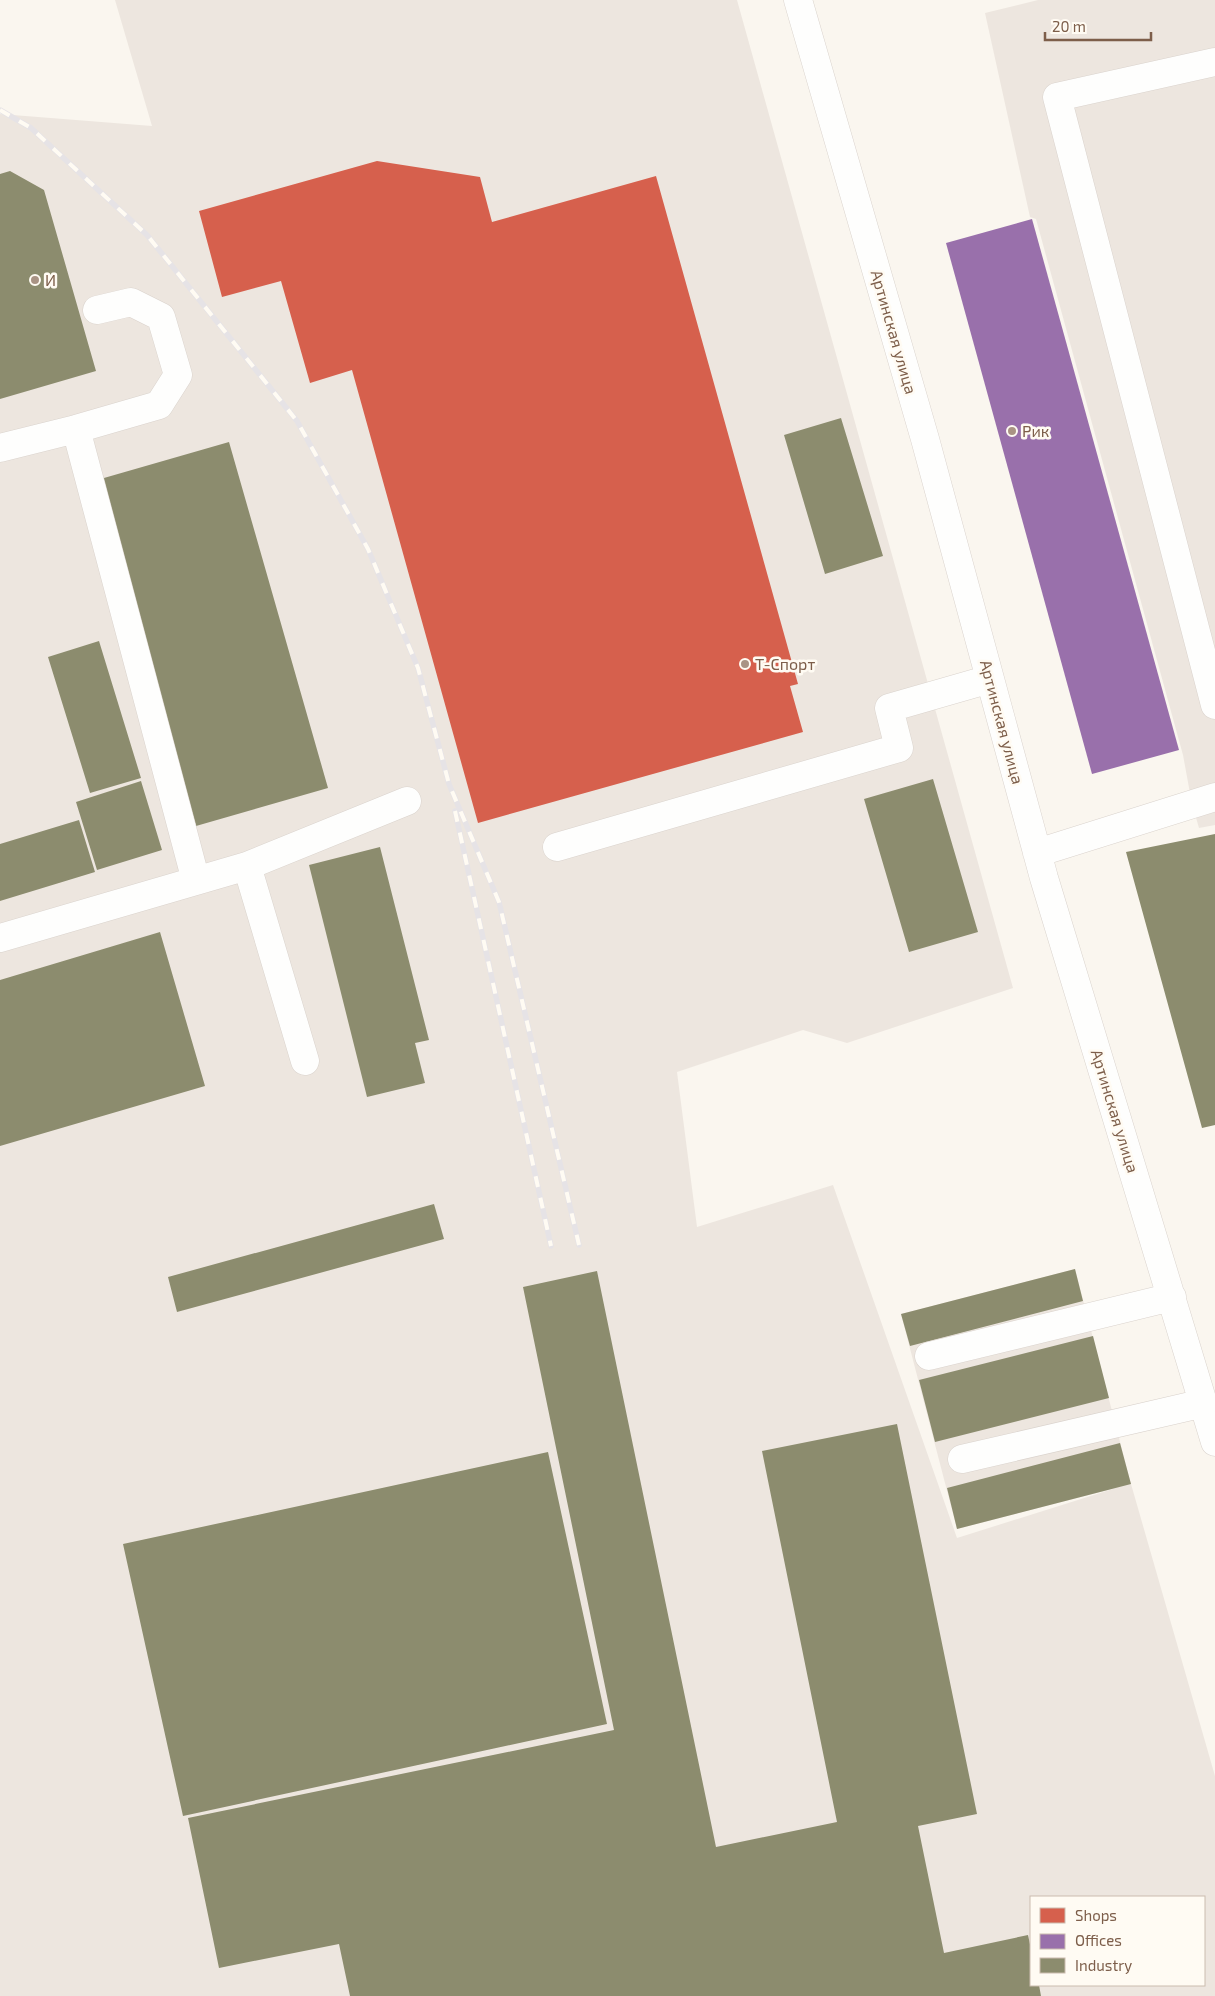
<svg xmlns="http://www.w3.org/2000/svg" width="1215" height="1996" font-family="'Exo 2',sans-serif">
	<rect width="100%" height="100%" fill="#faf6ef"/>
	<!-- industrial -->
	<path fill="#ede6df" fill-rule="evenodd" d="M115 0H737L1013 988 847 1043 803 1030 677 1072 697 1227 833 1185 957 1538 1116 1488 957 1529 901 1314 1075 1269 1131 1484 1215 1776V1996H0V114L152 126ZM1031 1897H1204V1985H1031Z
		M1038 0H1215V825L1199 828 1192 804 1183 755 1036 219 1030 217 985 13Z"/>
	<!-- shops -->
	<path fill="#d6604d" d="M377 161 480 177 492 222 656 176 798 684 790 686 803 732 478 823 352 370 310 383 281 281 222 297 199 211Z"/>
	<!-- offices -->
	<path fill="#9970ab" d="M1032 219 1179 750 1092 774 946 243Z"/>
	<!-- industry -->
	<path fill="#8c8c6e" d="M10 171 44 190 96 371 0 399V174Z
		M841 418 883 556 825 574 784 435Z
		M229 442 328 788 196 826 97 480Z
		M99 641 141 778 90 793 48 657Z
		M933 779 978 932 909 952 864 799Z
		M141 781 162 850 97 870 76 802Z
		M79 820 95 872 0 901V844Z
		M1215 834V1125L1202 1128 1126 852Z
		M380 847 429 1040 415 1043 425 1083 367 1097 309 865Z
		M160 932 205 1086 0 1146V980Z
		M434 1204 444 1239 177 1312 168 1277Z
		M1075 1269 1083 1301 910 1346 901 1314Z
		M597 1271 716 1847 837 1822 762 1451 897 1424 977 1814 918 1826 944 1953 1028 1935 1031 1949V1985H1039L1041 1996H350L339 1944 219 1968 188 1818 614 1730 523 1287Z
		M1093 1336 1109 1398 935 1442 919 1380Z
		M1120 1443 1131 1484 957 1529 947 1488Z
		M548 1452 607 1724 183 1816 123 1544Z"/>
	<g fill="none" stroke-linecap="round" stroke-linejoin="round">
		<defs>
			<path id="minor" d="M798 0 925 439 1044 878 1215 1442
				M1215 62 1057 97 1215 705
				M76 429 196 881
				M0 448 76 429 159 405 178 375 161 317 131 302 97 310
				M557 847 899 748 889 708 990 679
				M1037 853 1215 797
				M247 866 305 1061
				M0 938 247 866 407 801
				M929 1356 1172 1297
				M962 1459 1204 1403"/>
		</defs>
		<!-- minor casing -->
		<use href="#minor" stroke="#dad3cd" stroke-width="29"/>
		<!-- minor -->
		<use href="#minor" stroke="#fefefd" stroke-width="28"/>
		<defs>
			<path id="rail" d="M0 110 31 128 147 235 297 421 368 549 418 668 449 784 499 902 579 1245
				M455 811 551 1246"/>
		</defs>
		<!-- rail casing -->
		<use href="#rail" stroke="#e6e3e6" stroke-width="5.5"/>
		<!-- rail -->
		<use href="#rail" stroke="#fffbf3" stroke-width="4" stroke-dasharray="11" stroke-linecap="butt"/>
	</g>
	<!-- markers -->
	<g fill="#a99384" stroke="#fffbf3" stroke-width="2">
		<circle cx="35" cy="280" r="5"/>
		<circle cx="1012" cy="431" r="5"/>
		<circle cx="745" cy="664" r="5"/>
	</g>
	<g text-anchor="middle" stroke-width="5" stroke-linejoin="round" paint-order="stroke">
		<!-- poi labels -->
		<g font-size="16" fill="#7d5e4a" stroke="#fffbf3" text-anchor="start">
			<text x="45" y="286">И</text>
			<text x="1022" y="437">Рик</text>
			<text x="755" y="670">Т-Спорт</text>
		</g>
		<!-- street labels -->
		<g font-size="16" fill="#7d5e4a" stroke="#fffbf3">
			<text transform="translate(894 332) rotate(74)" y="6">Артинская улица</text>
			<text transform="translate(1002 722) rotate(75)" y="6">Артинская улица</text>
			<text transform="translate(1115 1111) rotate(73)" y="6">Артинская улица</text>
		</g>
	</g>
	<!-- legend -->
	<rect x="1030" y="1896" width="175" height="90" fill="#fffbf3" stroke="#cbbcaf"/>
	<rect x="1040" y="1908" width="25" height="15" fill="#d6604d" stroke="#cbbcaf"/>
	<text x="1075" y="1921" font-size="15" fill="#7d5e4a">Shops</text>
	<rect x="1040" y="1934" width="25" height="15" fill="#9970ab" stroke="#cbbcaf"/>
	<text x="1075" y="1946" font-size="15" fill="#7d5e4a">Offices</text>
	<rect x="1040" y="1958" width="25" height="15" fill="#8c8c6e" stroke="#cbbcaf"/>
	<text x="1075" y="1971" font-size="15" fill="#7d5e4a">Industry</text>
	<!-- scale -->
	<path d="M1045 32v8h106v-8" fill="none" stroke="#7d5e4a" stroke-width="2.5"/>
	<text x="1052" y="32" font-size="15" fill="#7d5e4a" stroke="#fffbf3" stroke-width="4" paint-order="stroke">20 m</text>
</svg>
